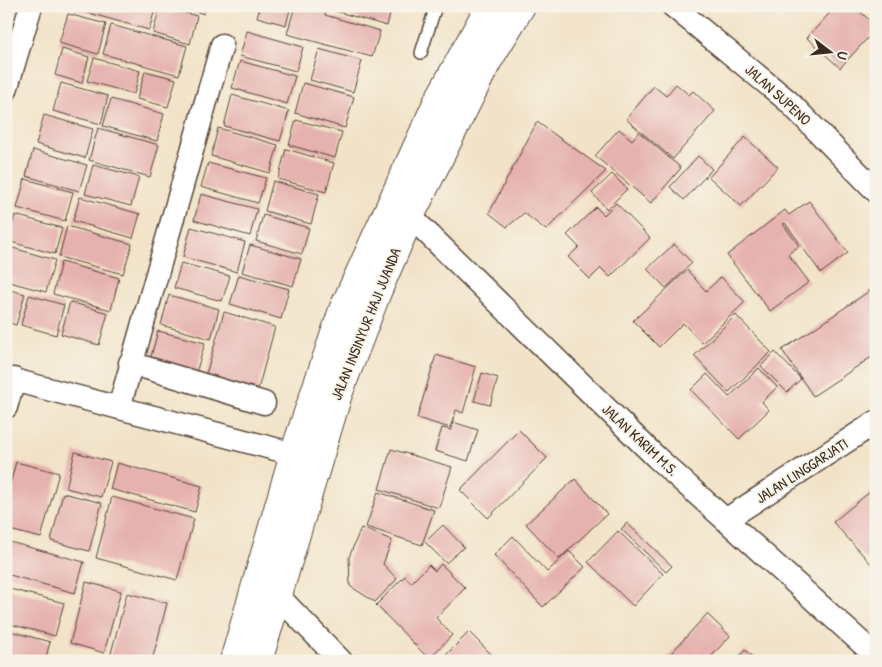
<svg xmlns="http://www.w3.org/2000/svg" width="882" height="667" font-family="'Patrick Hand',sans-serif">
	<rect width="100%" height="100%" fill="#f7f3e8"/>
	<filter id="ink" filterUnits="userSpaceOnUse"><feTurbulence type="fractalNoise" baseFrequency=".02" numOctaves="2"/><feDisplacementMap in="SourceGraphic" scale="10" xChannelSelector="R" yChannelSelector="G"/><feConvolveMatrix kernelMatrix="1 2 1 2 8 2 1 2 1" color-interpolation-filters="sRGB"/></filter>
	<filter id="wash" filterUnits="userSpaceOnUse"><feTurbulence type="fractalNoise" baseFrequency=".0096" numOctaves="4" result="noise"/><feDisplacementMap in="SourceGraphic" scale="20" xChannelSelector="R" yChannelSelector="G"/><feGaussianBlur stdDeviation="1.12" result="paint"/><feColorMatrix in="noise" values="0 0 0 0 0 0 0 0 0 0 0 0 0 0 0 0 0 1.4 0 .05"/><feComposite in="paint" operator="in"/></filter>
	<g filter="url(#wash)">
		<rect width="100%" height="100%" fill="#f2e3c8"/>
		<g id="blocks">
			<!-- building -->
			<path fill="#e6b2af" d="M72 6H156L149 30 71 8Z
				M160 6 197 16 190 44 153 33Z
				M179 6H206L204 14Z
				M260 6H291L286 25 257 17Z
				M295 6H327L325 15 380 31 372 57 287 34Z
				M337 6H392L387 26 335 11Z
				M836 6H854L876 26V29L840 68 807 38Z
				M68 14 106 24 98 54 59 43Z
				M111 25 187 46 179 75 103 54Z
				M247 31 303 47 296 71 240 56Z
				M62 49 89 57 82 83 55 75Z
				M319 49 362 61 353 92 310 80Z
				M94 58 140 71 134 94 87 81Z
				M240 61 295 76 287 104 232 88Z
				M145 71 176 79 168 107 137 99Z
				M61 83 108 96 101 124 53 111Z
				M303 83 354 97 345 128 295 113Z
				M676 84 689 95 693 91 715 111 673 159 626 119 654 86 666 96Z
				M232 95 289 111 280 141 224 126Z
				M111 99 164 114 157 141 103 126Z
				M44 115 93 129 85 158 36 144Z
				M296 120 342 132 335 158 289 145Z
				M537 122 606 171 546 230 524 213 507 227 489 213Z
				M98 128 159 145 150 177 89 160Z
				M218 128 278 145 270 173 211 156Z
				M619 129 632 140 639 132 681 168 651 203 595 156Z
				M745 137 778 167 741 206 709 177Z
				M286 149 334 163 326 192 278 179Z
				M33 150 87 165 79 191 26 176Z
				M698 156 712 169 684 200 670 187Z
				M208 163 266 178 258 203 201 187Z
				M93 165 139 177 131 206 85 194Z
				M612 174 627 189 607 209 592 193Z
				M25 179 73 192 65 221 17 208Z
				M273 181 319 194 311 224 265 211Z
				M201 194 257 209 250 236 194 220Z
				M80 197 140 214 133 238 73 221Z
				M809 201 848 253 821 273 785 223 783 224 799 246 788 254 809 282 770 311 727 255 785 210 789 215Z
				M616 203 650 238 610 277 601 268 590 279 568 257 579 247 567 235 596 207 604 215Z
				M15 215 62 228 55 254 7 241Z
				M263 215 309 228 302 254 256 241Z
				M67 226 132 244 123 274 59 257Z
				M191 227 245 242 237 272 183 257Z
				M674 244 692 263 666 288 647 269Z
				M250 245 301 259 293 286 242 272Z
				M6 246 55 260 46 292 6 281Z
				M61 262 119 278 111 310 53 294Z
				M181 263 230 276 222 301 174 288Z
				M687 270 706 291 721 277 745 302 702 343 683 323 659 347 633 321Z
				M239 275 289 289 281 319 230 304Z
				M6 289 25 294 16 325 6 322Z
				M871 290 876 298V354L813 396 782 350Z
				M29 295 64 305 56 335 21 325Z
				M169 295 219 309 211 339 161 325Z
				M70 302 108 313 99 345 61 334Z
				M224 312 275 327 257 393 205 378Z
				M736 315 771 352 729 392 694 356Z
				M158 331 205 343 196 373 150 360Z
				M775 352 801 379 787 392 761 366Z
				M436 355 476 367 463 413 456 410 450 428 417 418Z
				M759 368 777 387 762 402 769 410 739 439 691 390 707 374 729 397Z
				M482 373 498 378 490 405 474 401Z
				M453 422 478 430 468 461 435 451 442 428 451 430Z
				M519 430 547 458 488 518 460 490Z
				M391 449 452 467 439 508 379 489Z
				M75 452 111 462 101 497 66 488Z
				M16 462 59 473 41 538 6 529V500Z
				M117 463 202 486 195 512 110 489Z
				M575 479 607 514 559 559 526 524Z
				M876 487V565L874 567 833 522Z
				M378 492 434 510 422 545 366 527Z
				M63 493 102 503 89 551 51 541Z
				M112 497 194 519 177 580 96 558Z
				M627 523 672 566 666 572 621 529Z
				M443 525 464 547 446 563 425 542Z
				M361 528 392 540 383 564 397 579 375 602 350 586 349 557Z
				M618 531 663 574 633 606 588 562Z
				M513 536 547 572 569 551 585 567 543 607 494 555Z
				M6 541 84 562 75 593 6 574Z
				M441 564 465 588 436 618 452 635 429 659 376 605 405 576 411 583 429 565 435 571Z
				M86 582 121 591 104 653 70 643Z
				M6 588 64 603 55 636 6 623Z
				M127 593 167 603 152 661H124L110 657Z
				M707 614 730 636 707 661H664Z
				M6 630 50 642 45 661H6Z
				M469 632 498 661H440Z
				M745 650 757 661H735Z"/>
		</g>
	</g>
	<g filter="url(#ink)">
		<use href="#blocks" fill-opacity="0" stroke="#564638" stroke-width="1"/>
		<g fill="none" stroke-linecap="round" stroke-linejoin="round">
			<defs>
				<path id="lane" d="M421 53 436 6"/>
				<path id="street" d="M673 6 788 101 876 191
					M6 90 31 6
					M410 216 656 457 876 656
					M130 363 264 403
					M6 378 294 454
					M6 407 14 379
					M119 408 222 45
					M727 519 876 422
					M277 595 341 661"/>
				<path id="secondary" d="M234 661 294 454 343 310 438 101 490 6
					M258 661 338 394 377 292 410 216 487 62 521 6"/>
			</defs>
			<!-- lane casing -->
			<use href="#lane" stroke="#564638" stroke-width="14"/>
			<!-- street casing -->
			<use href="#street" stroke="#564638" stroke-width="25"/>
			<!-- secondary casing -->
			<use href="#secondary" stroke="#564638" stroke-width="30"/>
			<!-- lane -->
			<use href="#lane" stroke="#fff" stroke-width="11"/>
			<!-- street -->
			<use href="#street" stroke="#fff" stroke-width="22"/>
			<!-- secondary -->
			<use href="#secondary" stroke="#fff" stroke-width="28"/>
		</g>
	</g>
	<g text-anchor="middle" stroke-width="4" stroke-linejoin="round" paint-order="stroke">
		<!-- street labels -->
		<g font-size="15" fill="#3b2a1e" stroke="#f7f3e8">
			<text transform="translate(778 95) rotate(42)" y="5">JALAN SUPENO</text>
			<text transform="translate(366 324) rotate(-68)" y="5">JALAN INSINYUR HAJI JUANDA</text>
			<text transform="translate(640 440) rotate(43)" y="5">JALAN KARIM M.S.</text>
			<text transform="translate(802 471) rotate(-33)" y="5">JALAN LINGGARJATI</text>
		</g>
	</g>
	<!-- margin -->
	<rect width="882" height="667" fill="none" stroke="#f7f3e8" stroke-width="25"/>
	<!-- north arrow -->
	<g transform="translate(830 52) rotate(106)" stroke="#f7f3e8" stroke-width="4" paint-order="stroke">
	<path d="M0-4L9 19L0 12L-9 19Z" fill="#3b2a1e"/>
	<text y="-8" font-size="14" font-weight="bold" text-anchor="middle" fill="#3b2a1e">U</text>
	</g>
</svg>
